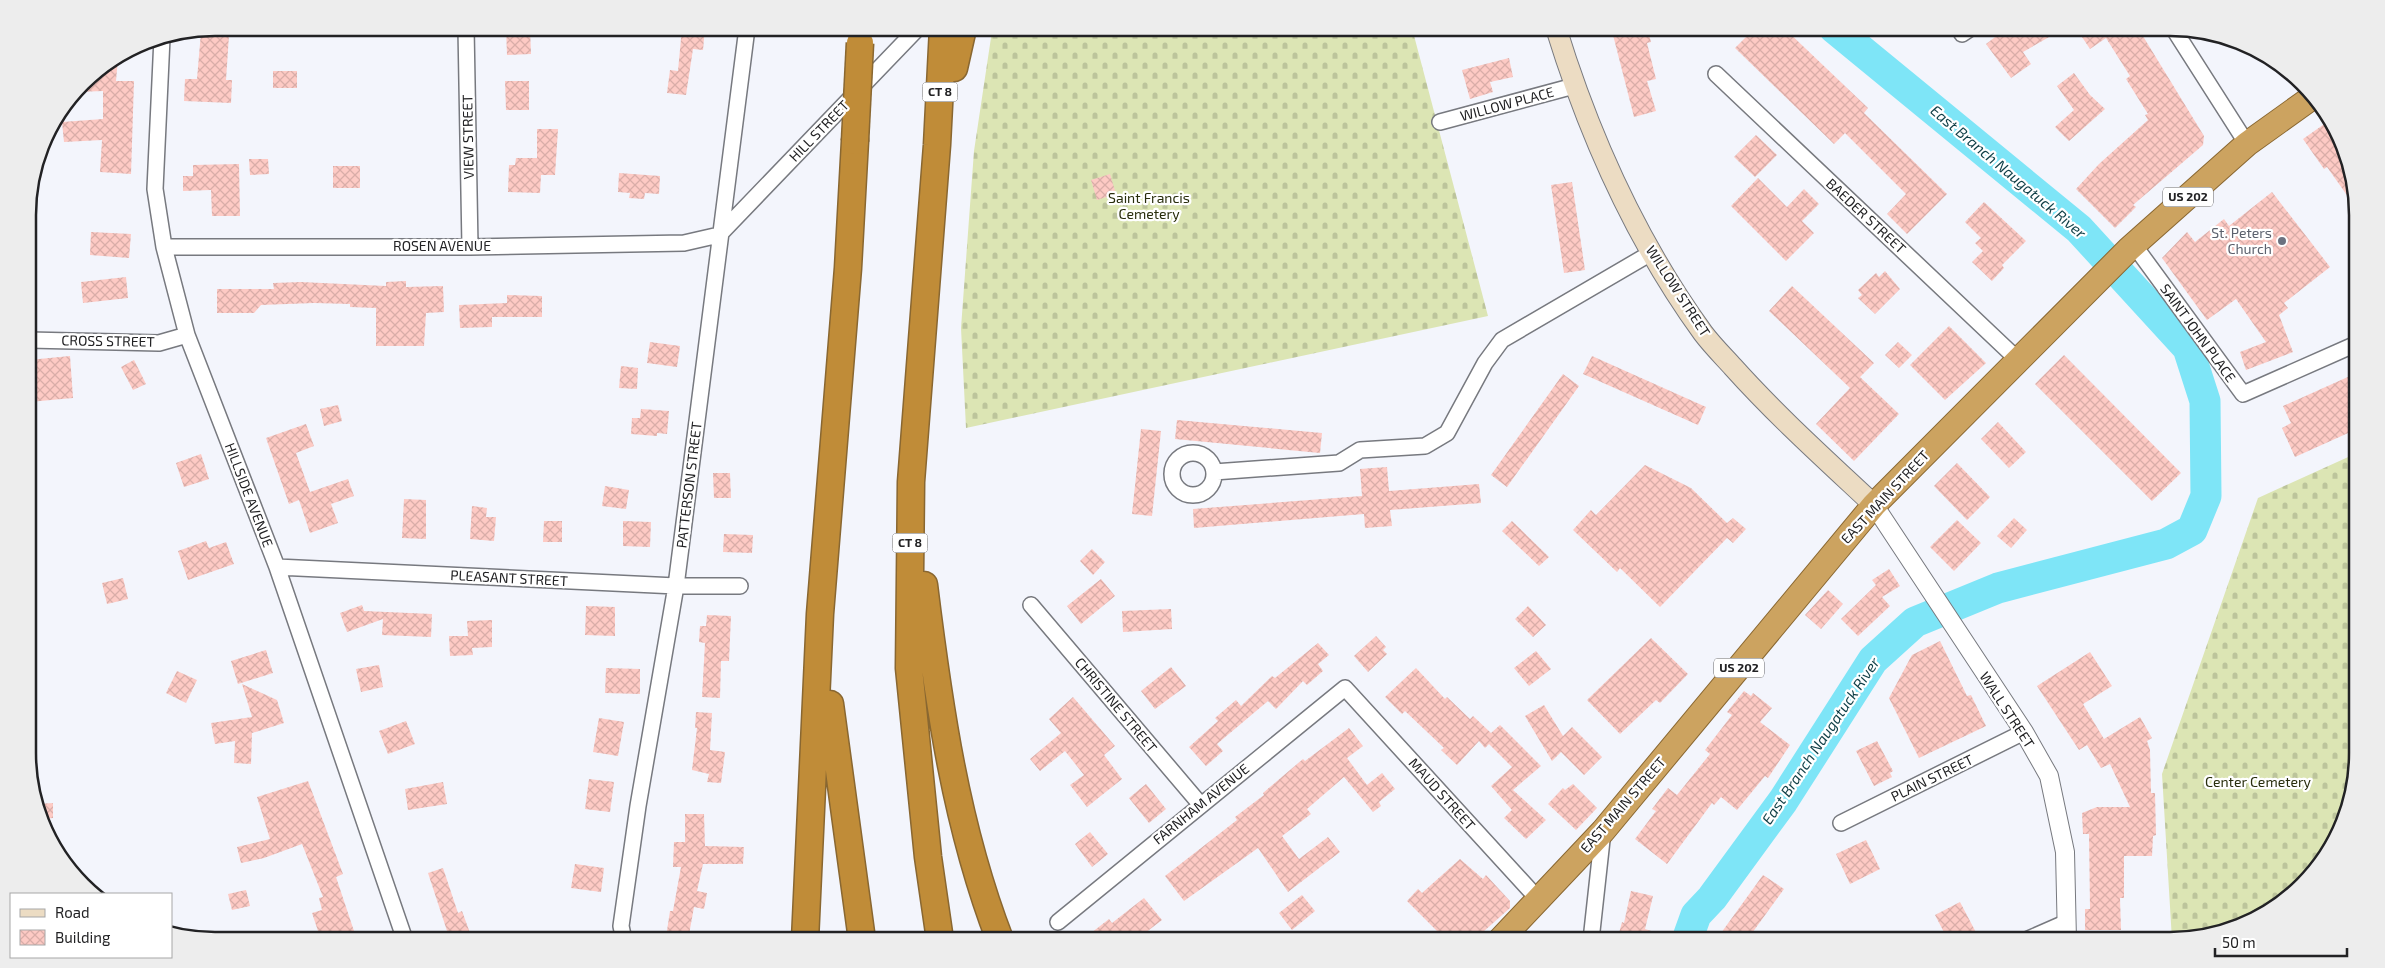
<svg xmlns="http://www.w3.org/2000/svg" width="2385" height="968" font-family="'Exo 2',sans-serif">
	<defs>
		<pattern id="cemetery-stones" width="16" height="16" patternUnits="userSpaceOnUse" patternTransform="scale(1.25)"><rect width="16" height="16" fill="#dce5b4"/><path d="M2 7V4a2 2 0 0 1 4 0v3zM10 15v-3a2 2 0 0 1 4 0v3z" fill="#bcc49b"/></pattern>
		<pattern id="building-cross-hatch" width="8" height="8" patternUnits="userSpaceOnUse" patternTransform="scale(1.25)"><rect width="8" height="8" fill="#fdcac4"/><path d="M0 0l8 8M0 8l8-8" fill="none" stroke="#d9ada8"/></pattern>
	</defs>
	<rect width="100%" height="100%" fill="#f3f5fc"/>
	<!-- cemetery -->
	<path fill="url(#cemetery-stones)" d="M1006 28H1412L1488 316 966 428 961 328 974 151 992 31Z
		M2357 453V753L2347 813 2319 867 2284 902 2230 930 2172 940 2162 774 2258 498Z"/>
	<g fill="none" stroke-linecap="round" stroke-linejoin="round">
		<!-- river -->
		<path stroke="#7ee5f7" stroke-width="31" d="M1687 940 1696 915 1712 898 1783 801 1873 660 1915 622 1998 588 2166 544 2192 530 2206 496 2205 401 2188 348 2079 229 1834 28"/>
	</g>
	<!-- building -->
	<path fill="url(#building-cross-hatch)" d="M506 28H530L531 54 507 55Z
		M682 28H705L703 50 693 49 686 95 667 93 670 70 678 71Z
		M1626 28H1647L1651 42 1647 43 1656 79 1647 81 1656 111 1634 117 1612 31Z
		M1755 28H1784L1868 108 1864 113 1947 194 1907 234 1887 214 1906 194 1845 133 1834 144 1735 48Z
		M2007 28H2065L2023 52 2031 64 2011 78 1986 44Z
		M2076 28H2138L2204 136 2203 145 2133 205 2136 207 2115 228 2076 189 2099 164 2148 120 2145 115 2148 114 2126 79 2130 76 2106 38 2090 49Z
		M201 32 229 35 226 80H232L231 103 184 101 185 79H197Z
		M118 58 116 81H134L131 174 100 172 102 140 64 142 62 122 103 119V91L77 92 91 74Z
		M1509 58 1513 77 1490 82 1493 92 1470 99 1462 70Z
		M273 71H297V88H273Z
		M2074 73 2090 95 2105 109 2069 141 2055 127 2074 110 2057 86Z
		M505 81H529V110H506Z
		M2330 120 2338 133 2356 191V208L2327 167 2324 169 2303 139Z
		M537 129H558L555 175H541L540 193 508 192 509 165H515L516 158H537Z
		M1756 135 1777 155 1755 177 1734 157Z
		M249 159H268L269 174 250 175Z
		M239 164 240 216H212L211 190 183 191V176H193V165Z
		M333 166H360V188H333Z
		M619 173 660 176 659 194 645 193 644 199 629 198 630 193 618 192Z
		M1110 174 1116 194 1097 200 1091 180Z
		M1758 178 1787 207 1804 189 1819 204 1802 221 1814 233 1786 261 1731 206Z
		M1572 182 1585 270 1564 273 1551 185Z
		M2272 192 2330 267 2284 303 2288 308 2279 315 2293 352 2246 370 2240 352 2266 342 2236 299 2207 320 2162 258 2187 232 2195 242 2224 219 2229 226Z
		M1984 202 2026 241 2002 265 2004 268 1992 281 1972 262 1983 251 1975 243 1981 238 1965 222Z
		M91 232 131 234 129 258 90 255Z
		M1885 271 1900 289 1875 314 1858 298 1862 295 1858 290 1876 273 1879 277Z
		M126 277 128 298 83 303 81 282Z
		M406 281V287L443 286 444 312 426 313 424 346H376V308L350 307V304L314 303 261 305 254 313H217V289H274L273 283 301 282 386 286V282Z
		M1792 286 1874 363 1860 377 1899 414 1854 461 1816 424 1850 388 1769 311Z
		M507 295 542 296V317H492V327L460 328 459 305 507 303Z
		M1949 326 1986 363 1945 400 1910 365Z
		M650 342 680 346 677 367 647 363Z
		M1898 342 1912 355 1899 368 1885 355Z
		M2064 355 2181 473 2152 501 2035 384Z
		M70 356 73 398 29 402V360Z
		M1592 356 1706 407 1698 425 1583 374Z
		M134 360 146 384 133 390 121 367Z
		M621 366 638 368 637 389 619 388Z
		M1563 374 1579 386 1507 487 1491 475Z
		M2350 376 2356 389 2357 429 2295 457 2282 428 2291 423 2283 406Z
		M338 405 342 421 324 426 320 409Z
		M641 409 669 411 667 434 657 433V436L631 434 632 418H640Z
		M1177 420 1322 433 1320 453 1175 439Z
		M1998 422 2026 452 2009 468 1981 439Z
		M306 424 314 446 296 453 310 492 348 479 354 496 331 504 338 523 310 533 299 500 289 504 266 438Z
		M1141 429 1161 431 1152 516 1132 514Z
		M201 454 209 479 184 487 176 463Z
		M1957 463 1990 497 1967 520 1934 486Z
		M1645 465 1691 488 1727 523 1733 518 1746 529 1733 543 1727 538 1660 607 1620 568 1617 572 1573 530 1591 510 1596 515Z
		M1387 467 1389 491 1479 484 1481 503 1390 510 1392 526 1365 528 1364 514 1194 528 1193 509 1362 496 1360 469Z
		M713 473H730L731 498H714Z
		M605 486 629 490 626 509 602 506Z
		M404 499 426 500V539L402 538Z
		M472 506 487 508 486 517H496L494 541 470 539Z
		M2014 518 2027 530 2011 548 1997 536Z
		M1957 520 1981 543 1954 571 1930 547Z
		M544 521H562V542H543Z
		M623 521 651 522 650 547 623 546Z
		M1512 521 1549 557 1539 566 1502 531Z
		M724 534 753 535 752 553 723 552Z
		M206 541 209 548 226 542 234 564 188 580 178 551Z
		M1092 549 1105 562 1093 575 1080 561Z
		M1889 569 1900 586 1882 597 1890 606 1858 636 1841 619 1876 585 1872 580Z
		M123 578 128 599 107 604 102 583Z
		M1101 579 1115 596 1081 624 1067 606Z
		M1828 590 1843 604 1821 629 1805 615Z
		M362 605 364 611 432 614 431 637 382 635 383 619 347 632 340 613Z
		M586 606 615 607V636L585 635Z
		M1528 606 1546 625 1533 637 1515 619Z
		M1171 609 1172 629 1123 632 1122 611Z
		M707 615 731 616 729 661H721L720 698 702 697 705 643 699 642 700 626H706Z
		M492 620V647L472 648 473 655 450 656 449 636H468L467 621Z
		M1376 636 1386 647 1383 650 1387 654 1368 672 1354 656Z
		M1651 638 1688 674 1660 703 1656 700 1620 734 1587 700Z
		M1940 641 1967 696 1971 695 1986 726 1919 758 1889 698 1912 655Z
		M1318 643 1329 655 1318 664 1323 671 1307 685 1303 681 1276 709 1268 701 1217 744 1223 751 1206 766 1189 747 1218 721 1215 718 1236 700 1241 706 1272 676 1275 678Z
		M266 650 273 673 238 684 231 661Z
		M1536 651 1551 669 1529 686 1514 668Z
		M2090 652 2112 686 2083 704 2104 739 2140 717 2152 738 2147 741 2150 750 2151 793H2155L2156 835 2153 836 2152 856H2124V898H2120L2121 930H2085V909H2090L2089 834H2083L2082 813 2097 807H2130L2110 764 2101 768 2087 745 2079 750 2037 686Z
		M379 665 383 687 361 692 356 669Z
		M1171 667 1186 686 1155 709 1141 691Z
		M606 668 640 669V694L605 693Z
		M1416 668 1445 699 1447 697 1470 719 1473 716 1491 733 1500 725 1541 766 1513 790 1546 820 1526 839 1504 818 1512 810 1491 786 1512 767 1489 744 1485 748 1479 741 1457 765 1441 750 1444 748 1405 711 1402 714 1385 697Z
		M177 671 197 680 186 703 166 693Z
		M242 684 277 700 284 723 252 733 251 764 234 763 235 741 215 744 211 723 252 717Z
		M1744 691 1751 696 1753 693 1772 708 1760 722 1790 745 1768 778 1765 776 1737 810 1721 797 1714 805 1712 803 1667 864 1635 839 1656 811 1652 809 1668 788 1677 795 1710 754 1705 750 1732 715 1727 712Z
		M1073 697 1115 746 1104 755 1122 779 1087 807 1070 785 1084 775 1065 751 1040 771 1030 759 1061 733 1049 719Z
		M1544 705 1563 736 1572 727 1602 757 1584 775 1561 752 1552 761 1525 716Z
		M696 712 712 713 710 750 725 752 721 783 707 782 709 774 692 770 697 728H695Z
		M599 718 624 722 618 756 593 752Z
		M406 721 415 744 388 754 379 731Z
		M1349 728 1363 746 1347 758 1367 785 1382 773 1395 789 1379 802 1381 806 1373 812 1344 777 1307 809 1311 814 1282 836 1299 859 1328 837 1340 852 1288 892 1258 848 1184 901 1165 876 1237 820 1235 817 1264 795 1263 793 1303 759 1305 761Z
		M1877 741 1893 771 1890 773 1892 777 1874 786 1856 751Z
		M589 779 614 782 610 812 585 809Z
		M308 781 343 874 336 877 357 940H321L312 913 322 910 319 898 323 897 302 844 264 858 241 863 237 847 270 839 257 797Z
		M443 782 447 804 408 810 405 789Z
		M1146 784 1166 809 1149 823 1129 798Z
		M1573 784 1597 808 1576 830 1548 804 1563 788 1565 790Z
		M53 803V818L41 819 36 804Z
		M685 814H704L705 846 744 847 743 864H703L697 891 707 893 704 909 694 907 688 940 666 937 670 911H673L681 867H673L674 842H685Z
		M1090 832 1108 854 1092 867 1075 844Z
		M1866 840 1880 869 1850 884 1836 854Z
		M1460 859 1483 879 1486 875 1510 901V908L1474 940H1427L1437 931 1407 901 1418 889 1422 893Z
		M575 864 604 868 601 892 571 888Z
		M443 868 458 913 462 911 470 933 450 940 428 873Z
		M1763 875 1784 889 1747 940H1716Z
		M246 890 250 906 232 910 228 894Z
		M1631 891 1653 896 1645 929 1670 937V940H1629L1618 937 1622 922 1624 923Z
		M1302 895 1315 911 1292 930 1279 913Z
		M1144 898 1162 920 1136 940H1082L1109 919 1112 923Z
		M1960 902 1980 940H1948L1935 915Z"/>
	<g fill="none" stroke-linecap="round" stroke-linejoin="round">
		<defs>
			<path id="minor" d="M466 28 470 247
				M1959 28 1962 34 1971 28
				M2173 28 2247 144
				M162 38 155 189 164 247 187 335 277 567 405 940
				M1716 74 2017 359
				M1440 122 1574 86
				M2134 245 2243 394 2356 344
				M164 247H470L684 243 719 235 918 28
				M29 340 159 343 187 335
				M1172 474a21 21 0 1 1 42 0a21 21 0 1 1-42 0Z
				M1214 472 1339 463 1360 450 1425 446 1447 433 1485 363 1502 340 1651 253
				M277 567 676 586H740
				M1031 605 1200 804
				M1841 823 2024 732
				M1058 922 1345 688 1539 900
				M624 940 621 926 638 806 676 586 747 28
				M1591 940 1603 831
				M2026 940 2067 922"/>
			<path id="tertiary" d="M1874 505 2024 732 2049 776 2065 852 2067 940"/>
			<path id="secondary" d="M1556 28C1589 135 1637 242 1703 333 1712 345 1723 356 1733 367 1777 416 1826 460 1874 505"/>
			<path id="trunk" d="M1500 940 1603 831 1874 505 2129 249 2247 144 2314 96"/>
			<path id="motorway" d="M954 68 963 28
				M924 585C939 707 956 826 1000 940
				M830 704 862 940
				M805 940 820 614 848 268 855 141
				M940 940 928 857 909 668 911 482 937 145 943 28"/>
		</defs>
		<!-- minor casing -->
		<use href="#minor" stroke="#77797f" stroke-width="18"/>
		<!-- tertiary casing -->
		<use href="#tertiary" stroke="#77797f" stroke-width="20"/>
		<!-- secondary casing -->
		<use href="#secondary" stroke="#77797f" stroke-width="22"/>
		<!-- trunk casing -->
		<use href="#trunk" stroke="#896731" stroke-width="26"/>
		<!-- motorway casing -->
		<use href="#motorway" stroke="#896731" stroke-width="29"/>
		<!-- minor -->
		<use href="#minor" stroke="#fff" stroke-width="15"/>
		<!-- tertiary -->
		<use href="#tertiary" stroke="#fff" stroke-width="18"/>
		<!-- secondary -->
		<use href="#secondary" stroke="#ecdcc3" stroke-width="20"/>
		<!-- trunk -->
		<use href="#trunk" stroke="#cca360" stroke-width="24"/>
		<!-- motorway -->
		<use href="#motorway" stroke="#c08c38" stroke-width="26"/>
		<defs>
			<path id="motorway-bridge" d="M855 141 860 43"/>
		</defs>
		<!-- motorway-bridge casing -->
		<use href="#motorway-bridge" stroke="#896731" stroke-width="29" stroke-linecap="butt"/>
		<!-- motorway-bridge -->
		<use href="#motorway-bridge" stroke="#c08c38" stroke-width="26"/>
	</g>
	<!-- markers -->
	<circle fill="#6b7280" stroke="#fff" stroke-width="2" cx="2282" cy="241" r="5"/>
	<g text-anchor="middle" stroke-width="4.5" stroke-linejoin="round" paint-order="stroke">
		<!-- shield labels -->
		<g fill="#fff" stroke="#646466" stroke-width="1">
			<rect x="922.5" y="82.5" width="35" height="19" rx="4"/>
			<rect x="2163" y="187.5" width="50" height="19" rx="4"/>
			<rect x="892.5" y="533.5" width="35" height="19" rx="4"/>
			<rect x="1714" y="658.5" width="50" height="19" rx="4"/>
		</g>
		<g font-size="12" font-weight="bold" fill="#222224">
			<text x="940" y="96">CT 8</text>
			<text x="2188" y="201">US 202</text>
			<text x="910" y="547">CT 8</text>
			<text x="1739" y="672">US 202</text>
		</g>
		<!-- street labels -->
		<g font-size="14" fill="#222224" stroke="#fff">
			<text transform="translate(1507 104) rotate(-15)" y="5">WILLOW PLACE</text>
			<text transform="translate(819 131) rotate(-46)" y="5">HILL STREET</text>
			<text transform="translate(468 137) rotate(-91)" y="5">VIEW STREET</text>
			<text transform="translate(1866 216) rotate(43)" y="5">BAEDER STREET</text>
			<text x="442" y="251">ROSEN AVENUE</text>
			<text transform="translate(1678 291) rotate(57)" y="5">WILLOW STREET</text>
			<text transform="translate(2198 333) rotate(54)" y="5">SAINT JOHN PLACE</text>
			<text transform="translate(108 341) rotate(1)" y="5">CROSS STREET</text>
			<text transform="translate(689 485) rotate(-83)" y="5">PATTERSON STREET</text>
			<text transform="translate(249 495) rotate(69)" y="5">HILLSIDE AVENUE</text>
			<text transform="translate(1885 497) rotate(-47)" y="5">EAST MAIN STREET</text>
			<text transform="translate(509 578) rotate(3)" y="5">PLEASANT STREET</text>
			<text transform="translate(1116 705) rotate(50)" y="5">CHRISTINE STREET</text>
			<text transform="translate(2007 710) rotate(57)" y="5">WALL STREET</text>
			<text transform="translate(1932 778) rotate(-26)" y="5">PLAIN STREET</text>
			<text transform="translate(1442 794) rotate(48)" y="5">MAUD STREET</text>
			<text transform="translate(1201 804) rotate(-39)" y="5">FARNHAM AVENUE</text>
			<text transform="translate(1623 805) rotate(-49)" y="5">EAST MAIN STREET</text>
		</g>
		<!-- park labels -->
		<g font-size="14" fill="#282d0c" stroke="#fff">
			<text x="1149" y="203">Saint Francis<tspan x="1149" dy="16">Cemetery</tspan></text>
			<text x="2258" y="787">Center Cemetery</text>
		</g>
		<!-- worship labels -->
		<g font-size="14" fill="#5b616d" stroke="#fff" text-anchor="end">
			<text x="2272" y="238">St. Peters<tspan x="2272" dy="16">Church</tspan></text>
		</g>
		<!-- water labels -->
		<g font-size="15" font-style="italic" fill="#0e3e46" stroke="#fff">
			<text transform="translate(2008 172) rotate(40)" y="5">East Branch Naugatuck River</text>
			<text transform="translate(1821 741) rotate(-56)" y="5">East Branch Naugatuck River</text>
		</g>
	</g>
	<!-- crop -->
	<path d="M0 0H2385V968H0ZM215 36H2170A179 179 0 0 1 2349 215V753A179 179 0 0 1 2170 932H215A179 179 0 0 1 36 753V215A179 179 0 0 1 215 36Z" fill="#ededed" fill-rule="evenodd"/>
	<path fill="none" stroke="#222224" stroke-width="2.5" d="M215 36H2170A179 179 0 0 1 2349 215V753A179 179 0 0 1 2170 932H215A179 179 0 0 1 36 753V215A179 179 0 0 1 215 36Z"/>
	<!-- legend -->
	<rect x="10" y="893" width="162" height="65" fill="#ffffff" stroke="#a7a7a7"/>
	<rect x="20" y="909" width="25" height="8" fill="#ecdcc3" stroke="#a7a7a7"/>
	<text x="55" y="918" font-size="15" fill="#222224">Road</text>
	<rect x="20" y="930" width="25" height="15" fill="url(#building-cross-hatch)" stroke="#a7a7a7"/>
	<text x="55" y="943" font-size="15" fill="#222224">Building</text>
	<!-- scale -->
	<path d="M2215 948v8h132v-8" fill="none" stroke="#222224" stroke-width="2.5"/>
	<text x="2222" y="948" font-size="15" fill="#222224" stroke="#ffffff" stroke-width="4" paint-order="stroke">50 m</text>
</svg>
